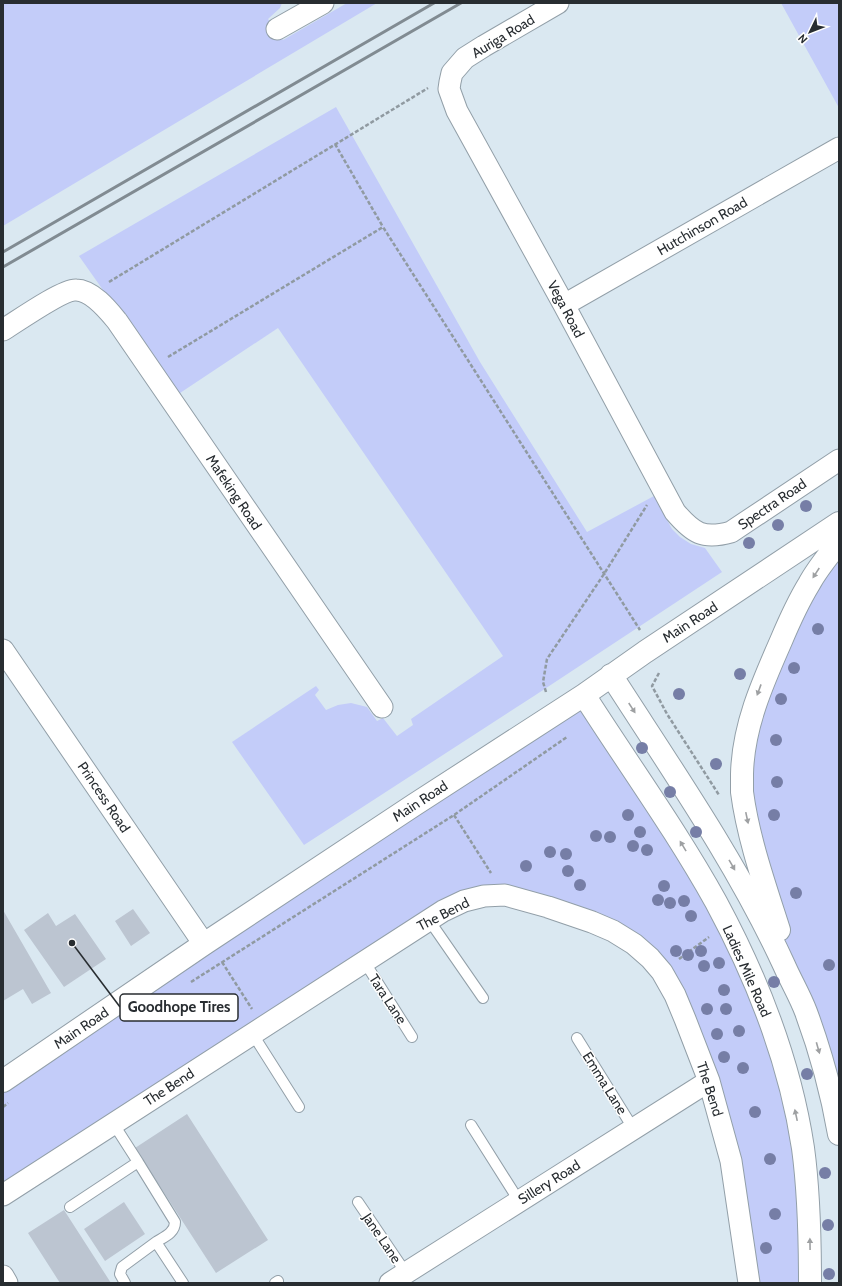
<svg xmlns="http://www.w3.org/2000/svg" width="842" height="1286" font-family="Cabin,sans-serif">
	<rect width="100%" height="100%" fill="#dae8f1"/>
	<!-- green -->
	<path fill="#c3ccf9" d="M3 3H282L280 8 268 19 283 40 347 3H377L3 226Z
		M781 3H839V108Z
		M336 107 480 362 587 532 654 496 672 529 680 537 691 544 705 548 722 572 534 696 304 845 232 742 316 686 319 690 315 695 326 710 338 705 351 703 367 707 377 721 383 718 397 736 413 725 411 719 503 656 278 328 177 395 79 256Z
		M839 542V1134L760 871 746 737Z
		M584 695 677 838 786 1072 810 1283H749L743 1238 685 1019 634 944 484 896 3 1195V1082Z"/>
	<!-- building -->
	<path fill="#bcc5d1" d="M133 909 150 933 131 946 115 921Z
		M3 910 51 993 32 1004 23 989 3 1001Z
		M48 913 56 926 75 914 106 959 64 987 24 930Z
		M187 1114 268 1240 216 1273 135 1148Z
		M124 1202 145 1234 105 1261 84 1229Z
		M64 1210 111 1283H60L28 1233Z"/>
	<g fill="none" stroke-linecap="round" stroke-linejoin="round">
		<defs>
			<path id="lane" d="M429 920 483 998
				M364 961 412 1037
				M252 1033 299 1107
				M577 1038 633 1128
				M113 1123 138 1162
				M471 1125 519 1201
				M358 1202 406 1273
				M70 1207 138 1162 175 1222C175 1233 164 1237 156 1242
				M125 1283 120 1274 122 1267 156 1242 183 1283
				M275 1283 278 1281"/>
			<path id="street" d="M558 3 484 46 465 58 452 73 450 82 449 89 457 111 564 305 675 512C693 533 703 540 731 532L839 460
				M277 29 323 3
				M564 305 839 148
				M3 330C16 322 63 289 76 290 92 290 108 310 117 321L382 707
				M3 650 204 944
				M3 1195 443 911 464 901 484 896 505 895 548 907 592 922 613 931 634 944 650 958 662 972 675 995 685 1019 709 1081 731 1161 749 1283
				M3 1276 7 1283
				M390 1283 709 1081"/>
			<path id="secondary" d="M611 675C672 770 737 863 784 965 791 981 800 996 806 1012 820 1050 832 1094 839 1134
				M584 695C628 764 676 830 716 902 757 978 790 1062 803 1148 809 1192 810 1238 810 1283
				M779 930C765 886 748 838 742 792 742 786 742 780 742 774 743 727 762 684 781 641 789 622 798 602 809 584 817 569 828 556 839 542
				M3 1081 204 944 414 805 584 695 645 652 839 523"/>
		</defs>
		<!-- lane casing -->
		<use href="#lane" stroke="#929fa8" stroke-width="12"/>
		<!-- street casing -->
		<use href="#street" stroke="#929fa8" stroke-width="23"/>
		<!-- secondary casing -->
		<use href="#secondary" stroke="#929fa8" stroke-width="24"/>
		<!-- path -->
		<path stroke="#909aa1" stroke-width="2.5" stroke-dasharray="4 2" stroke-linecap="butt" d="M335 144 383 227
			M109 282 428 88
			M168 357 383 227 640 630
			M659 673 652 686 667 714 719 795
			M546 692 543 682 547 659 604 574 647 505
			M454 815 491 873
			M679 959 709 937
			M222 962 252 1009
			M191 982 454 815 567 737
			M3 1107 8 1103"/>
		<!-- lane -->
		<use href="#lane" stroke="#fff" stroke-width="10"/>
		<!-- street -->
		<use href="#street" stroke="#fff" stroke-width="21"/>
		<!-- secondary -->
		<use href="#secondary" stroke="#fff" stroke-width="22"/>
		<!-- rail -->
		<path stroke="#818b92" stroke-width="3" d="M3 252 434 3
			M3 267 461 3"/>
	</g>
	<!-- trees -->
	<g fill="#767ea6">
		<circle cx="806" cy="506" r="6"/>
		<circle cx="778" cy="525" r="6"/>
		<circle cx="749" cy="543" r="6"/>
		<circle cx="818" cy="629" r="6"/>
		<circle cx="794" cy="668" r="6"/>
		<circle cx="740" cy="674" r="6"/>
		<circle cx="679" cy="694" r="6"/>
		<circle cx="781" cy="699" r="6"/>
		<circle cx="776" cy="740" r="6"/>
		<circle cx="642" cy="748" r="6"/>
		<circle cx="716" cy="764" r="6"/>
		<circle cx="777" cy="782" r="6"/>
		<circle cx="670" cy="792" r="6"/>
		<circle cx="628" cy="815" r="6"/>
		<circle cx="774" cy="815" r="6"/>
		<circle cx="640" cy="832" r="6"/>
		<circle cx="696" cy="832" r="6"/>
		<circle cx="596" cy="836" r="6"/>
		<circle cx="610" cy="837" r="6"/>
		<circle cx="633" cy="846" r="6"/>
		<circle cx="647" cy="850" r="6"/>
		<circle cx="550" cy="852" r="6"/>
		<circle cx="566" cy="854" r="6"/>
		<circle cx="526" cy="866" r="6"/>
		<circle cx="568" cy="871" r="6"/>
		<circle cx="580" cy="885" r="6"/>
		<circle cx="664" cy="886" r="6"/>
		<circle cx="796" cy="893" r="6"/>
		<circle cx="658" cy="900" r="6"/>
		<circle cx="684" cy="901" r="6"/>
		<circle cx="670" cy="903" r="6"/>
		<circle cx="691" cy="916" r="6"/>
		<circle cx="676" cy="951" r="6"/>
		<circle cx="701" cy="951" r="6"/>
		<circle cx="688" cy="955" r="6"/>
		<circle cx="719" cy="963" r="6"/>
		<circle cx="829" cy="965" r="6"/>
		<circle cx="704" cy="966" r="6"/>
		<circle cx="774" cy="982" r="6"/>
		<circle cx="724" cy="990" r="6"/>
		<circle cx="707" cy="1009" r="6"/>
		<circle cx="726" cy="1009" r="6"/>
		<circle cx="739" cy="1031" r="6"/>
		<circle cx="717" cy="1034" r="6"/>
		<circle cx="724" cy="1057" r="6"/>
		<circle cx="743" cy="1068" r="6"/>
		<circle cx="807" cy="1074" r="6"/>
		<circle cx="755" cy="1112" r="6"/>
		<circle cx="770" cy="1159" r="6"/>
		<circle cx="825" cy="1173" r="6"/>
		<circle cx="775" cy="1214" r="6"/>
		<circle cx="828" cy="1225" r="6"/>
		<circle cx="766" cy="1248" r="6"/>
		<circle cx="829" cy="1274" r="6"/>
	</g>
	<!-- one-way arrows -->
	<defs><path id="oneway-solid" d="M-6-.8H1V-3.2L6.5 0L1 3.2V.8H-6Z"/></defs>
	<g fill="#9ea0a2">
		<use href="#oneway-solid" transform="translate(816 573) rotate(123)"/>
		<use href="#oneway-solid" transform="translate(759 690) rotate(110)"/>
		<use href="#oneway-solid" transform="translate(632 708) rotate(57)"/>
		<use href="#oneway-solid" transform="translate(747 818) rotate(78)"/>
		<use href="#oneway-solid" transform="translate(683 846) rotate(-121)"/>
		<use href="#oneway-solid" transform="translate(732 865) rotate(60)"/>
		<use href="#oneway-solid" transform="translate(818 1048) rotate(74)"/>
		<use href="#oneway-solid" transform="translate(796 1115) rotate(-102)"/>
		<use href="#oneway-solid" transform="translate(810 1244) rotate(-91)"/>
	</g>
	<g text-anchor="middle" stroke-width="3" stroke-linejoin="round" paint-order="stroke">
		<!-- street labels -->
		<g font-size="14" fill="#282d31" stroke="#fff">
			<text transform="translate(503 36) rotate(-31)" y="5">Auriga Road</text>
			<text transform="translate(702 226) rotate(-30)" y="5">Hutchinson Road</text>
			<text transform="translate(566 309) rotate(62)" y="5">Vega Road</text>
			<text transform="translate(234 492) rotate(56)" y="5">Mafeking Road</text>
			<text transform="translate(772 504) rotate(-34)" y="5">Spectra Road</text>
			<text transform="translate(690 622) rotate(-33)" y="5">Main Road</text>
			<text transform="translate(104 797) rotate(56)" y="5">Princess Road</text>
			<text transform="translate(420 801) rotate(-33)" y="5">Main Road</text>
			<text transform="translate(443 914) rotate(-27)" y="5">The Bend</text>
			<text transform="translate(747 971) rotate(66)" y="5">Ladies Mile Road</text>
			<text transform="translate(388 999) rotate(57)" y="5">Tara Lane</text>
			<text transform="translate(81 1028) rotate(-34)" y="5">Main Road</text>
			<text transform="translate(605 1083) rotate(58)" y="5">Emma Lane</text>
			<text transform="translate(169 1087) rotate(-33)" y="5">The Bend</text>
			<text transform="translate(710 1089) rotate(72)" y="5">The Bend</text>
			<text transform="translate(549 1182) rotate(-32)" y="5">Sillery Road</text>
			<text transform="translate(382 1238) rotate(56)" y="5">Jane Lane</text>
		</g>
	</g>
	<!-- callouts -->
	<path fill="none" stroke="#282d31" stroke-width="1.5" d="M72 943L120 1007"/>
	<circle fill="#282d31" stroke="#fff" stroke-width="1.5" cx="72" cy="943" r="4"/>
	<rect fill="#fff" stroke="#282d31" stroke-width="1.5" x="120" y="994" width="118" height="27" rx="4"/>
	<g font-size="15" text-anchor="middle" font-weight="bold" fill="#282d31">
		<text x="179" y="1012">Goodhope Tires</text>
	</g>
	<!-- border -->
	<rect width="842" height="1286" fill="none" stroke="#282d31" stroke-width="8"/>
	<!-- north arrow -->
	<g transform="translate(810 32) rotate(227)" stroke="#ffffff" stroke-width="3" paint-order="stroke">
	<path d="M0-3L7 15L0 10L-7 15Z" fill="#282d31"/>
	<text y="-6" font-size="11" font-weight="bold" text-anchor="middle" fill="#282d31">N</text>
	</g>
</svg>
